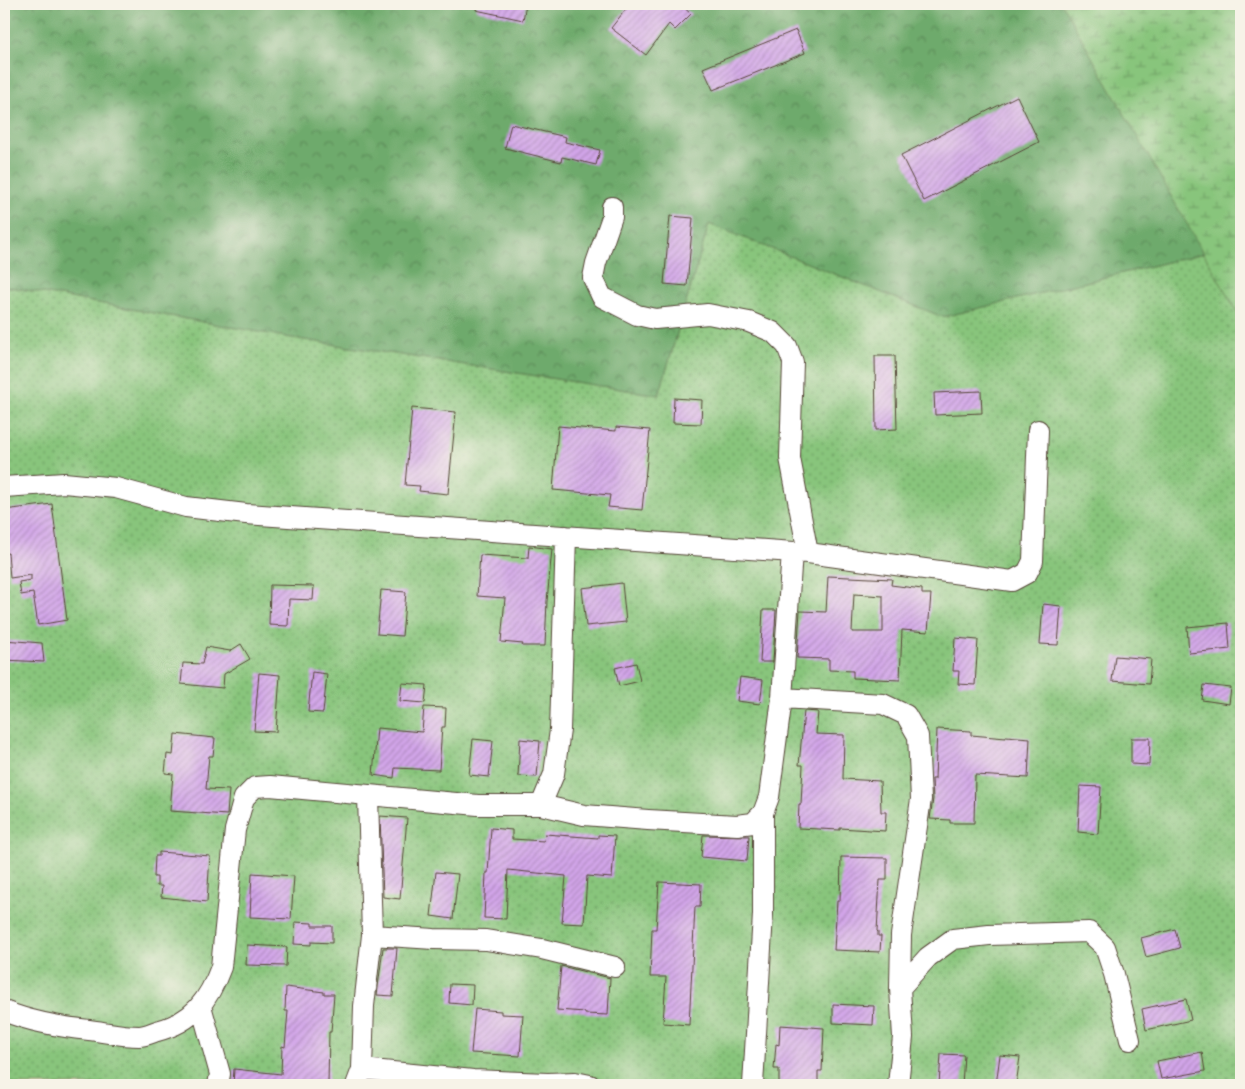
<svg xmlns="http://www.w3.org/2000/svg" width="1245" height="1089" font-family="'IM FELL Double Pica',serif">
	<defs>
		<pattern id="grass-dots" width="8" height="8" patternUnits="userSpaceOnUse" patternTransform="scale(1.25)"><rect width="8" height="8" fill="#88c57c"/><path d="M2 2h.1M6 6h.1" fill="none" stroke="#70a065" stroke-width="1.8" stroke-linecap="round"/></pattern>
		<pattern id="forest-crowns" width="20" height="18" patternUnits="userSpaceOnUse" patternTransform="scale(1.25)"><rect width="20" height="18" fill="#6eaa6c"/><path d="M2 6a3 3 0 1 1 6 0M12 15a3 3 0 1 1 6 0" fill="none" stroke="#5c8b58"/></pattern>
		<pattern id="wetland-marsh" width="20" height="14" patternUnits="userSpaceOnUse" patternTransform="scale(1.25)"><rect width="20" height="14" fill="#88c57c"/><path d="M1 5h8M5 5V1M11 12h8M15 12V8" fill="none" stroke="#70a065"/></pattern>
		<pattern id="building-hatch" width="6" height="6" patternUnits="userSpaceOnUse" patternTransform="scale(1.25)"><rect width="6" height="6" fill="#d2a5e9"/><path d="M-1 1l2-2M0 6l6-6M5 7l2-2" fill="none" stroke="#ac87bc"/></pattern>
	</defs>
	<rect width="100%" height="100%" fill="#f7f3e8"/>
	<filter id="ink" filterUnits="userSpaceOnUse"><feTurbulence type="fractalNoise" baseFrequency=".02" numOctaves="2"/><feDisplacementMap in="SourceGraphic" scale="10" xChannelSelector="R" yChannelSelector="G"/><feConvolveMatrix kernelMatrix="1 2 1 2 8 2 1 2 1" color-interpolation-filters="sRGB"/></filter>
	<filter id="wash" filterUnits="userSpaceOnUse"><feTurbulence type="fractalNoise" baseFrequency=".0096" numOctaves="4" result="noise"/><feDisplacementMap in="SourceGraphic" scale="20" xChannelSelector="R" yChannelSelector="G"/><feGaussianBlur stdDeviation="1.12" result="paint"/><feColorMatrix in="noise" values="0 0 0 0 0 0 0 0 0 0 0 0 0 0 0 0 0 1.4 0 .05"/><feComposite in="paint" operator="in"/></filter>
	<g filter="url(#wash)">
		<rect width="100%" height="100%" fill="#eee6cc"/>
		<!-- grass -->
		<path fill="url(#grass-dots)" stroke="#62784d" d="M709 224 943 317 1204 253 1241 319V1085H4V286L292 338 659 395Z"/>
		<!-- forest -->
		<path fill="url(#forest-crowns)" stroke="#546a45" d="M4 4H1062L1204 253 943 317 709 224 659 395 292 338 4 286Z"/>
		<!-- wetland -->
		<path fill="url(#wetland-marsh)" stroke="#62784d" d="M1062 4H1241V319Z"/>
		<g id="blocks">
			<!-- building -->
			<path fill="url(#building-hatch)" fill-rule="evenodd" d="M477 4H526L523 20 476 10Z
				M630 4H680L691 14 675 30 669 24 646 55 611 28Z
				M796 30 805 53 713 90 703 68Z
				M1017 96 1039 142 924 201 901 155Z
				M511 124 566 137 565 142 600 150 596 165 562 157 561 162 505 148Z
				M670 216 693 218 687 286 664 284Z
				M875 356H895L897 429 876 430Z
				M981 391 982 413 935 415 934 393Z
				M674 398 702 400 701 424 673 423Z
				M412 408 456 412 448 494 419 491 420 486 405 485Z
				M558 426 616 431V427L650 430 642 510 608 507 610 495 553 490Z
				M52 504 67 620 38 625 33 593 21 595 19 582 31 580V575L10 578 8 553 4 554V510Z
				M529 546 552 549 547 601 545 646H522L523 644 501 642 505 598 477 596 480 555 527 558H528Z
				M828 576 892 579 891 585 922 589V594H931L928 632 902 630 900 680 853 678V671L829 670V659L797 658 800 611 826 612ZM854 594 883 596V632H852Z
				M622 583 626 622 586 626 582 588Z
				M270 585 314 586 313 600 289 599 288 626 269 625Z
				M381 590 406 592 402 636 377 634Z
				M1043 604 1061 606 1058 645 1040 644Z
				M763 610H776L773 662H760Z
				M1228 623 1230 649 1189 653 1187 627Z
				M955 638 978 640 975 685 958 684 959 671H953Z
				M4 640 42 643 44 662 4 660Z
				M241 644 250 659 224 674 223 688 181 684 183 663 202 664 206 647 230 651Z
				M1115 656 1151 659 1149 684 1112 681Z
				M636 663 640 681 619 686 615 668Z
				M312 672 327 674 323 713 308 712Z
				M259 673 280 675 276 732 254 731Z
				M740 677 763 680 760 704 737 701Z
				M402 683 427 685 425 703 400 701Z
				M1204 685 1231 688 1229 704 1202 700Z
				M424 707 446 708 445 727H442L439 770 395 768 394 778 373 775 377 728 422 732Z
				M804 711 818 712 816 734 844 735 843 779 880 781 881 812H886L885 831 840 828V830L798 828 799 804H801L803 765H799Z
				M937 729 971 731V735L1006 738V736L1030 738 1028 778 975 775 974 823H950V820L930 819 933 799 932 779H935Z
				M175 734 215 738 213 756H209L206 789 229 790 227 815 170 811 173 774 165 773 167 754 173 755Z
				M1131 738H1150L1149 765 1131 764Z
				M473 739 493 741 489 777 469 775Z
				M520 739 540 741 537 777 518 776Z
				M1080 786 1101 787 1098 834 1078 832Z
				M380 816 407 818 400 899 383 897Z
				M491 828 512 830V839L544 841 545 834 598 838V835L615 836 612 878 587 876 584 924 562 923 566 876 508 870 506 919 484 918 486 873H488Z
				M703 835 749 836 747 861 701 857Z
				M159 852 210 856 207 902 161 897 162 886H157V877H154L155 856H159Z
				M841 857 887 858V880H880L877 931 878 932V936H881L880 952 834 950 837 901H840Z
				M436 872 458 874 453 919 431 916Z
				M252 873 294 876 291 919 250 917Z
				M659 882 701 884 700 907H695L689 1025 663 1023 666 977H650L652 929H656Z
				M295 922 312 923V926H332V943L311 942V945L294 944Z
				M1175 929 1180 948 1146 957 1141 938Z
				M247 945 287 947 286 966 246 965Z
				M383 948H397L393 996 377 995Z
				M561 966 610 978 608 1015 585 1014V1012L557 1010Z
				M450 984 473 985 472 1005 449 1003Z
				M286 987 324 992V994H334L331 1032H329L328 1085H233L234 1069 281 1074 282 1046 285 1047 288 1011H285Z
				M1186 999 1191 1020 1146 1030 1142 1009Z
				M833 1004 874 1006 873 1025 833 1023Z
				M475 1009 501 1011V1014L523 1015 520 1056 471 1053Z
				M780 1025 824 1028 822 1071H818V1085H779V1069H774L776 1044 779 1045Z
				M1202 1052 1205 1071 1161 1079 1157 1061Z
				M941 1054 964 1055 962 1085H939Z
				M1000 1055 1020 1057 1016 1085H996Z"/>
		</g>
	</g>
	<g filter="url(#ink)">
		<use href="#blocks" fill-opacity="0" stroke="#564638" stroke-width="1"/>
		<g fill="none" stroke-linecap="round" stroke-linejoin="round">
			<defs>
				<path id="street" d="M4 487 64 483 116 488 186 507 246 514 808 553 790 458 793 362 787 346 773 332 749 322 708 314 655 319 637 315 602 297 593 278 596 263 612 217V207
					M808 553 1012 581 1027 573 1033 561 1038 430
					M782 698 883 704 906 715 918 736 921 799 901 935 900 988 903 1037 898 1085
					M541 805 554 774 560 730 566 536
					M372 935 434 939 486 940 542 949 615 967
					M900 988 928 957 953 939 989 935 1089 932 1105 947 1114 974 1130 1040
					M201 1006 220 1074 218 1085
					M4 1011C31 1022 60 1027 89 1030 105 1032 123 1036 139 1036 145 1036 151 1033 157 1031 193 1022 209 1000 221 967L235 830 244 798 255 787 270 786 478 805H541L584 815 648 820 737 825 753 823 763 813 769 797 782 698 792 552
					M362 1069 473 1080 548 1083 575 1082 590 1085
					M356 1085 362 1069 364 1006 372 935 368 796
					M753 1085 763 914V813"/>
			</defs>
			<!-- street casing -->
			<use href="#street" stroke="#564638" stroke-width="22"/>
			<!-- street -->
			<use href="#street" stroke="#fff" stroke-width="20"/>
		</g>
	</g>
	<!-- margin -->
	<rect width="1245" height="1089" fill="none" stroke="#f7f3e8" stroke-width="20"/>
</svg>
